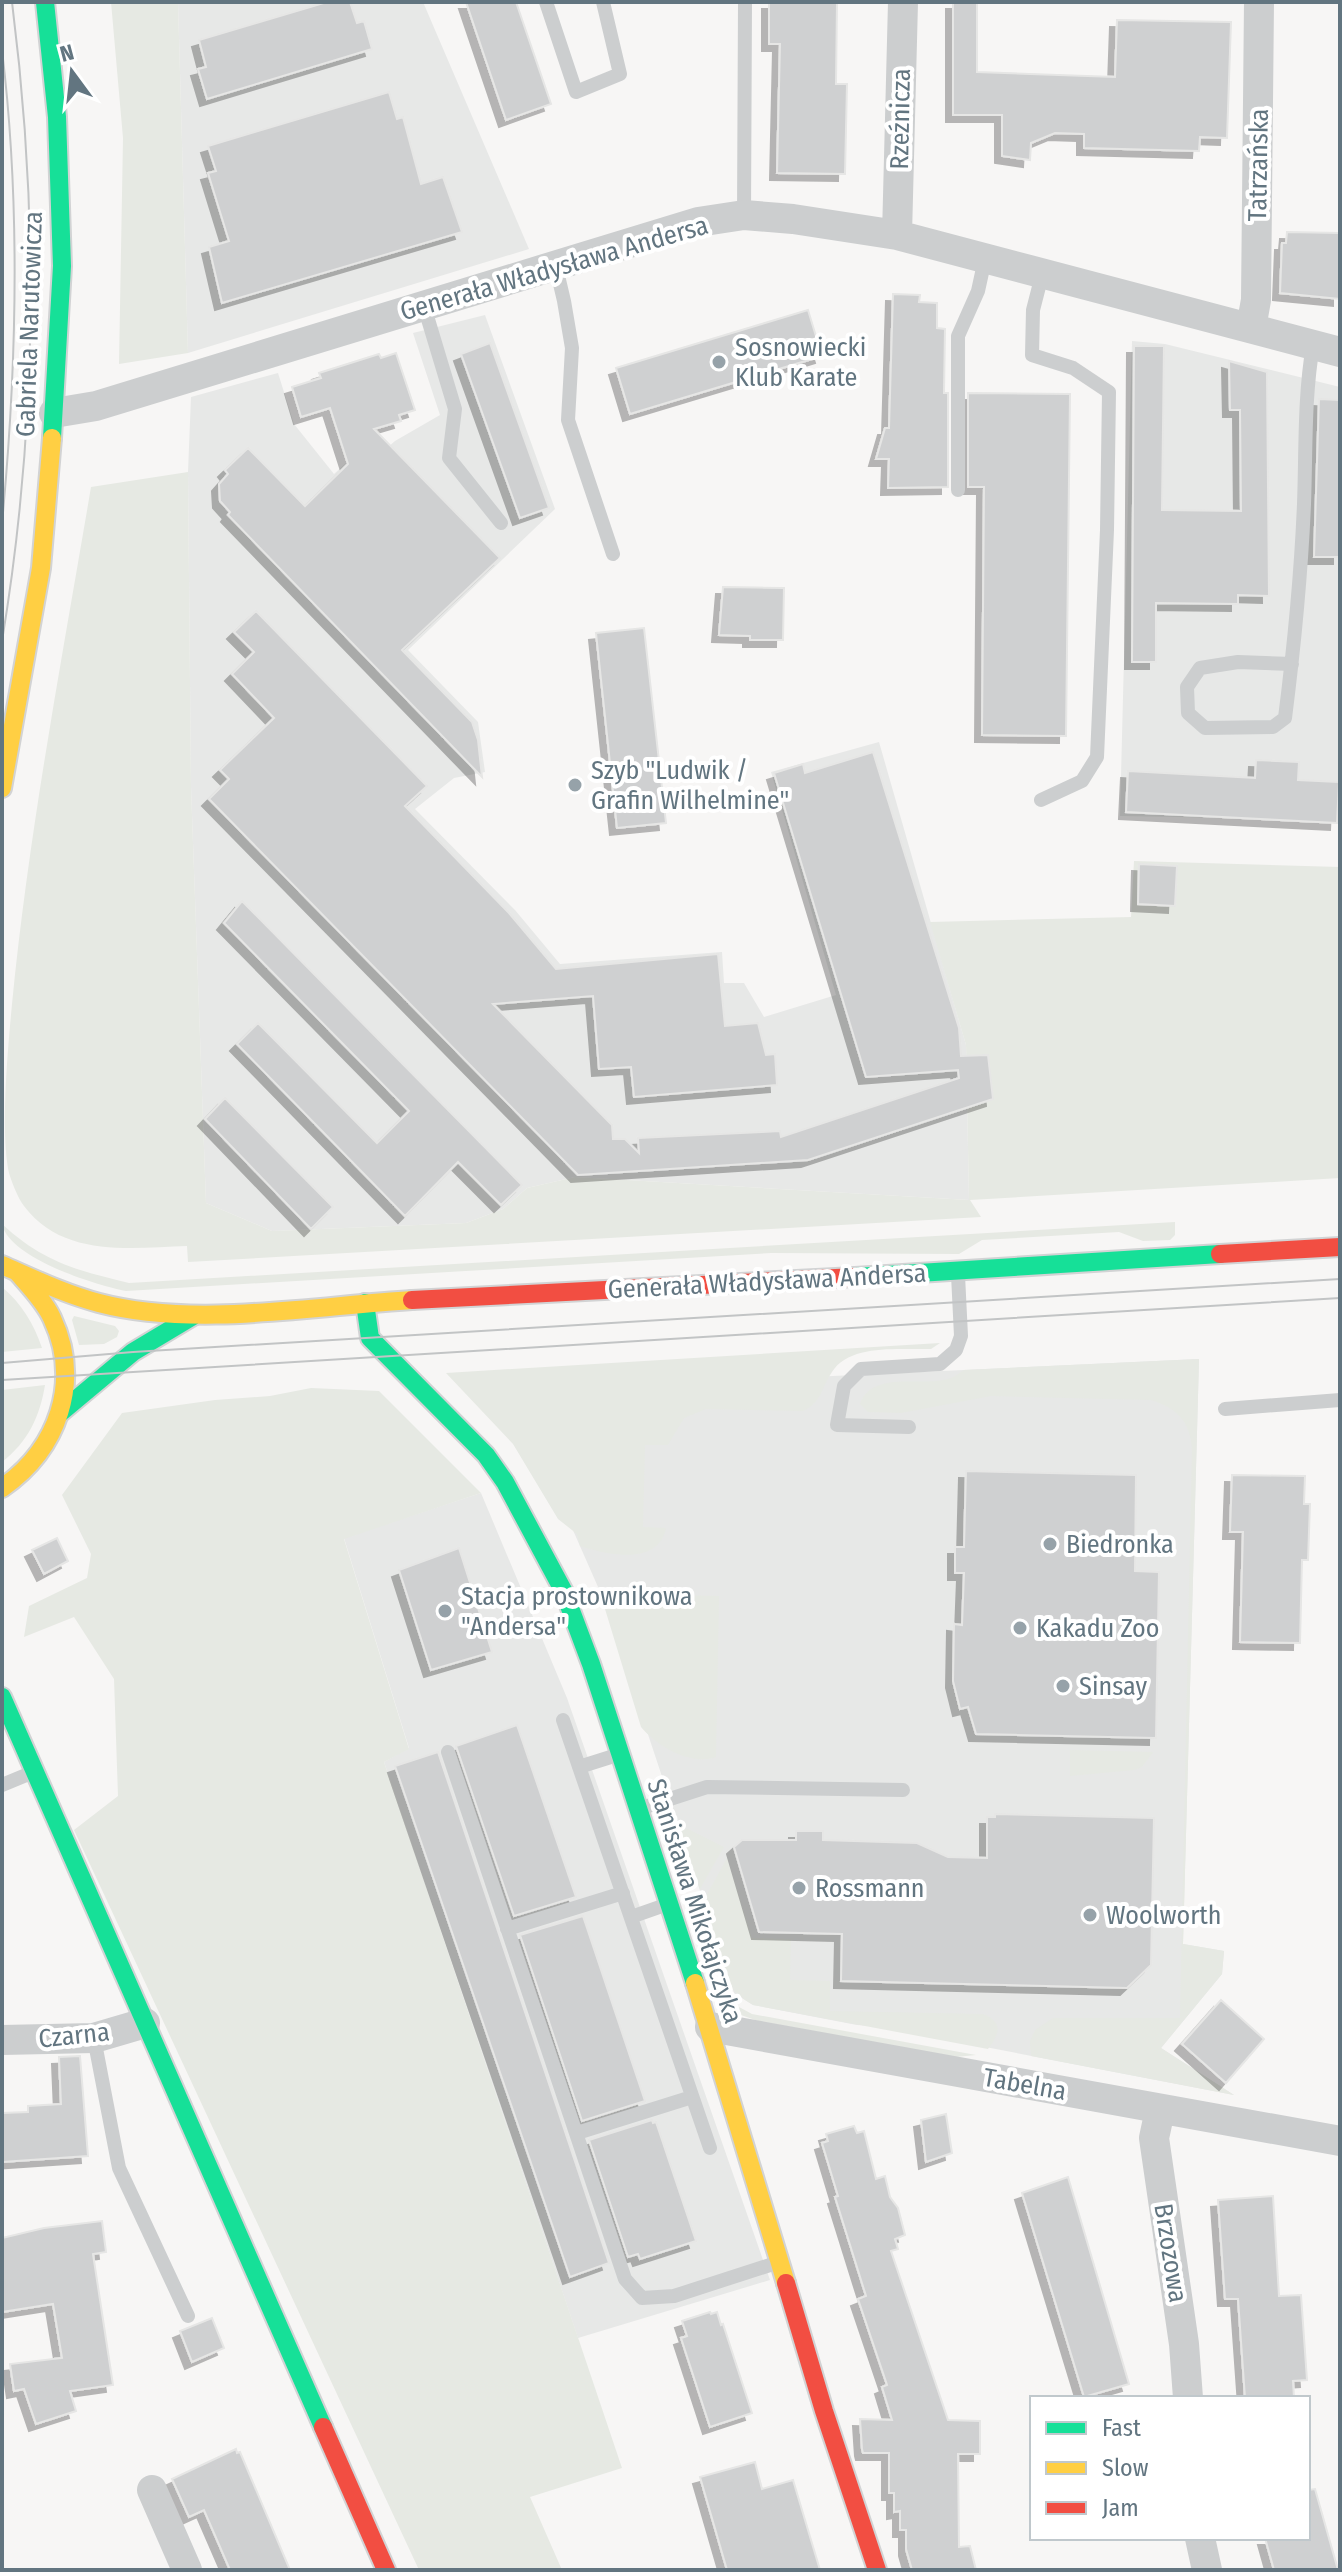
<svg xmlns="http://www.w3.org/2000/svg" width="1342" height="2572" font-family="'Fira Sans Condensed',sans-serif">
	<defs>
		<filter id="shadow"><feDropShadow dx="-7" dy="7" stdDeviation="0" flood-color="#0004"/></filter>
	</defs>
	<rect width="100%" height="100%" fill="#f7f6f5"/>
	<!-- built -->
	<path fill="#e7e8e7" d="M178 2H423L529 249 188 353Z
		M485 315 555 509 408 650 478 722 485 772 454 778 415 809 515 910 560 964 722 952 724 983H744L764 1017 836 995 771 772 879 742 966 1045 969 1200 575 1177 527 1188 503 1209 466 1223 272 1231 206 1203 191 787 188 472 191 397 278 373 294 424 334 474 357 453 370 463 395 441 440 415 413 333Z
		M1132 341 1165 344 1340 387V820L1120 816Z
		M1199 1359 1183 1944 1224 1951 1222 1974 1161 2048 1234 2095 876 2026 857 2025 753 2005 734 1993 602 1596 546 1469 710 1372 811 1377Z
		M481 1493 567 1698 770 2280 578 2338 384 1762 409 1748 344 1538Z"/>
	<!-- green -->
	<path fill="#e6e9e3" d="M111 2H178L188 353 119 364 123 138Z
		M188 472 191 787 206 1203 272 1231 466 1223 503 1209 527 1188 575 1177 969 1200 966 1045 930 922 1131 917 1134 861 1340 867V1178L970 1200 981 1217 188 1262 187 1246C131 1248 63 1258 24 1206 18 1198 12 1183 9 1173 0 1132 8 1047 12 1004 29 830 62 659 91 487Z
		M1175 1222V1235L1170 1240 1143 1241 1119 1232 982 1240 959 1254 771 1253 126 1291C95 1285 9 1258 2 1224 43 1262 76 1270 129 1283Z
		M2 1287C22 1304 34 1324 42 1348L2 1352Z
		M74 1316 115 1326 119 1331 117 1337 104 1344 79 1345 72 1320Z
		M940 1343 931 1349C901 1350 850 1343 832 1372 821 1388 822 1402 803 1411L706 1409 684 1418 668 1445H645L643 1527 666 1528C659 1566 607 1555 580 1546L577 1534 558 1519 513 1444 446 1373Z
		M1199 1359 1183 1944 1224 1951 1222 1974 1161 2048 1234 2095 1031 2056 1030 2041 1035 2030 1053 2018H1180L1192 1447C1189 1420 1176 1408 1151 1400L991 1396 901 1413 868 1412 860 1404C871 1370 922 1387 948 1379 954 1378 959 1373 964 1370Z
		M45 1385C40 1416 28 1442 2 1462V1390Z
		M311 1388 379 1391 481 1493 344 1539 409 1749 384 1762 622 2468 530 2497 562 2570H419L74 1830 118 1796 114 1679 74 1617 24 1637 29 1606 87 1578 91 1554 62 1495 122 1413 215 1400 270 1396Z
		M617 1594 719 1596 716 1757C690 1766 657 1746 641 1727L605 1609 609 1600Z
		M1070 1750 1153 1752 1142 1767 1134 1770 1070 1776Z
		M688 1829 724 1847 700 1889 680 1830Z
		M727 1858 752 1938 791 1939 790 1980 830 1981V2011L983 2014C1004 2022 999 2035 988 2049L753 2005C715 1983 711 1949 699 1909Z
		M739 2007 752 2014 976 2055 956 2057 758 2021 741 2015Z"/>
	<!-- building -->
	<path fill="#cfd0d1" stroke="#e6e6e5" stroke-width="2" filter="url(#shadow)" d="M327 2H350L357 23 364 21 372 49 207 99 198 69 206 67 199 40Z
		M466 2H516L551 104 506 120Z
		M769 2H837L836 84H847L845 174 777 173 780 44H769Z
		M953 2H977V72L1115 77 1117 20 1231 22 1227 138 1200 137 1199 151 1084 148V134L1055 133 1031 143 1030 160 1002 156V115H953Z
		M389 92 397 119 403 117 421 184 443 177 462 232 222 303 209 247 229 241 208 173 216 171 208 146Z
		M1287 232 1340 233V299L1280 293 1282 243H1286Z
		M893 294 920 295 919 302 937 303V328L945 329 944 393H948V487L888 488 889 459H876L885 428H889Z
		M808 310 822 356 630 414 616 368Z
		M490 343 549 508 520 518 461 354Z
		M1134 346H1164L1162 510 1241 511 1240 410H1230L1229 361 1267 372 1269 596 1238 595V604L1156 603V662H1132Z
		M396 353 415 410 399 415 401 421 374 429 500 558 402 650 472 722 478 740 482 777 228 515 230 512 220 501 219 484 228 474 225 470 248 448 305 506 348 464 330 408 301 417 292 387 321 378 319 373 379 354 381 358Z
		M968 393 1070 394 1066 736 982 735 984 487H968Z
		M1319 399 1340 400V557H1314Z
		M723 587 784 588 783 640H750V636L719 635Z
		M256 611 427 786 405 806 509 913 556 969 718 954 725 1026 758 1023 766 1055 775 1054 777 1085 634 1097 631 1067 599 1069 593 996 493 1004 612 1125 613 1139H625L639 1153 638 1138 780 1131 781 1137 959 1078 958 1070 866 1077 774 773 803 764 805 773 873 752 959 1028 961 1056 988 1055 993 1099 808 1160 578 1175 209 799 229 779 220 770 274 718 232 674 254 652 234 632Z
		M644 628 666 823 617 828 596 633Z
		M1256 760 1299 762 1298 780 1339 782 1337 823 1126 812 1128 771 1255 778Z
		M1139 864 1177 866 1175 906 1138 904Z
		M242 901 522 1185 501 1205 458 1162 405 1216 237 1044 258 1023 377 1143 409 1111 224 923Z
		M225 1098 333 1207 311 1229 205 1119Z
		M966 1471 1136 1475 1135 1571 1159 1572 1156 1738 976 1734 968 1707 960 1709 953 1681 954 1624 962 1625 964 1573H955V1547H964Z
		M1232 1475 1305 1476 1304 1504H1310L1308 1560H1302L1300 1643 1240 1642 1243 1532H1230Z
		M57 1538 68 1561 44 1574 32 1550Z
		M459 1548 492 1652 431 1670 399 1570Z
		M517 1725 576 1897 514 1916 456 1746Z
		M438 1752 609 2263 570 2277 395 1766Z
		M995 1814 1154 1818 1151 1965 1127 1988 841 1981 842 1934 759 1932 734 1847 742 1840H796V1831H823V1840L917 1843 948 1857 987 1858V1817H995Z
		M583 1916 645 2101 582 2121 520 1935Z
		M1221 2000 1264 2039 1226 2083 1182 2044Z
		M80 2056 88 2156 2 2162V2113L28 2112V2106L61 2104 59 2057Z
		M946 2114 952 2153 926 2162 921 2120Z
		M652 2120 653 2123 656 2122 696 2241 640 2259 638 2254 628 2257 589 2140Z
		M854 2126 857 2133 864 2131 876 2179 885 2176 890 2197 898 2208 905 2235 895 2239 898 2249 891 2251 948 2420 980 2421V2454H958L959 2547 970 2546 976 2570H912L906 2549V2530H900V2511L894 2512V2493H889V2453H863L862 2449 860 2419 892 2420 882 2387 887 2385 858 2299 866 2296 835 2197 838 2196 822 2143 828 2141 826 2134Z
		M1068 2177 1129 2384 1084 2397 1022 2193Z
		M1273 2196 1279 2296 1301 2295 1307 2380 1293 2381 1294 2398H1245L1238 2299H1225L1218 2200Z
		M102 2221 106 2252 93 2254 113 2385 70 2391 76 2411 36 2424 24 2389 14 2391 10 2364 62 2358 53 2304 2 2312V2238L44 2228Z
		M710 2312 711 2314 717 2312 721 2325 723 2324 752 2413 710 2427 681 2338 687 2336 682 2321Z
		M212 2318 224 2348 192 2362 180 2331Z
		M236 2449 237 2453 240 2452 290 2570H230L204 2510 189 2517 172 2479Z
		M755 2462 762 2489 793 2480 820 2570H727L700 2477Z
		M1315 2489 1338 2570H1274L1265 2538H1308V2490Z"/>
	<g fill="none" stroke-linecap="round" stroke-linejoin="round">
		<defs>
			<path id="fast" d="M45 2 57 117 62 266 52 438
				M855 1277 1220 1254
				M365 1303 370 1338 486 1455 505 1482 564 1592 591 1664 695 1983
				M60 1413 133 1352 193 1316
				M2 1697 323 2427"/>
			<path id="slow" d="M2 788 41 568 52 438
				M2 1265C34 1279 65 1294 99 1303 194 1328 314 1306 412 1300
				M2 1488C58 1449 82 1382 52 1318 44 1301 30 1287 18 1273
				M695 1983 786 2283"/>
			<path id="jam" d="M1220 1254 1340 1247
				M412 1300 855 1277
				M786 2283 824 2411 877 2570
				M323 2427 386 2570"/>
		</defs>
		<!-- fast casing -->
		<use href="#fast" stroke="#d2d3d4" stroke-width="22"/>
		<!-- slow casing -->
		<use href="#slow" stroke="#d2d3d4" stroke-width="22"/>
		<!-- jam casing -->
		<use href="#jam" stroke="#d2d3d4" stroke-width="22"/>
		<!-- lane -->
		<path stroke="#cccecf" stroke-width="14" d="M546 2 576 92 620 74 603 2
			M744 215 745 2
			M556 267 564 301 572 348 568 420 613 554
			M424 306 455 409 449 458 501 523
			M958 490V336L978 291 985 259
			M1292 664 1238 662 1200 668 1187 687 1188 713 1205 728 1273 727 1285 718C1294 647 1301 576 1304 504 1306 450 1304 398 1313 345
			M1041 800 1082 781 1097 757 1107 530 1109 392 1073 368 1032 355 1033 310 1042 275
			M1225 1409 1340 1400
			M909 1427 837 1425 844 1386 861 1369 940 1364 956 1350 961 1336 958 1275
			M563 1720 710 2148
			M448 1752 625 2279 642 2298 674 2296 776 2263
			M579 1767 617 1755
			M2 1785 31 1773
			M642 1808 707 1787 903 1790
			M631 1917 668 1904
			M507 1929 623 1893
			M94 2038 119 2168 188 2316
			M577 2133 692 2097"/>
		<!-- street -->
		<path stroke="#cccecf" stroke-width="30" d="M897 235 903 2
			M1251 328 1256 300 1259 2
			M54 413 96 406 698 222 744 215 793 219 897 235 1340 352
			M710 2027 1340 2141
			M2 2040 94 2038 145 2023
			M1160 2110 1154 2138 1184 2344 1188 2398
			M152 2490 187 2570
			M1200 2538 1207 2570"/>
		<!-- fast -->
		<use href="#fast" stroke="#16e098" stroke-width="18"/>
		<!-- slow -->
		<use href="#slow" stroke="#ffcf43" stroke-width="18"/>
		<!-- jam -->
		<use href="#jam" stroke="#f24e42" stroke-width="18"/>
		<!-- tram -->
		<path stroke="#c2c4c5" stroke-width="2" d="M2 50C21 207 17 366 2 523
			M2 641C37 430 39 214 12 2
			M2 1363 133 1352 1340 1279
			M2 1380 1340 1298"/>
	</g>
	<!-- markers -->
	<g fill="#96a2a9" stroke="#fff" stroke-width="3">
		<circle cx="719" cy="362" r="8"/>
		<circle cx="575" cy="785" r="8"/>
		<circle cx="1050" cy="1544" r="8"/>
		<circle cx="445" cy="1611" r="8"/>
		<circle cx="1020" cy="1628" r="8"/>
		<circle cx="1063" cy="1686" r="8"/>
		<circle cx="799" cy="1888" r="8"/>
		<circle cx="1090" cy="1915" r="8"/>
	</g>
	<g text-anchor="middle" stroke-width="8" stroke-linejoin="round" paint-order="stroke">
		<!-- street labels -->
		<g font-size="26" fill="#627580" stroke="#fff">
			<text transform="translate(900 119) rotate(-89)" y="9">Rzeźnicza</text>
			<text transform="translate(1258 165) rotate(-89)" y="9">Tatrzańska</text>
			<text transform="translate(554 268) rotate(-16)" y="9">Generała Władysława Andersa</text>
			<text transform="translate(29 324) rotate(-88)" y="9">Gabriela Narutowicza</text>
			<text transform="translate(767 1281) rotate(-3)" y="9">Generała Władysława Andersa</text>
			<text transform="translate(695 1901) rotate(72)" y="9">Stanisława Mikołajczyka</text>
			<text transform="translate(74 2035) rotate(-6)" y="9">Czarna</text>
			<text transform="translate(1025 2084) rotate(10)" y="9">Tabelna</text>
			<text transform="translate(1171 2253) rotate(81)" y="9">Brzozowa</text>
		</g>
		<!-- poi labels -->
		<g font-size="26" fill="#627580" stroke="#fff" text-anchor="start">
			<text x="735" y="356">Sosnowiecki<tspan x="735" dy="30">Klub Karate</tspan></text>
			<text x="591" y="779">Szyb "Ludwik /<tspan x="591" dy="30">Grafin Wilhelmine"</tspan></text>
			<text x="1066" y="1553">Biedronka</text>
			<text x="461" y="1605">Stacja prostownikowa<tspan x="461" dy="30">"Andersa"</tspan></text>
			<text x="1036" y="1637">Kakadu Zoo</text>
			<text x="1079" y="1695">Sinsay</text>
			<text x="815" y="1897">Rossmann</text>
			<text x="1106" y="1924">Woolworth</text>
		</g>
	</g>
	<!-- border -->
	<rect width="1342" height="2572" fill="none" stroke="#627580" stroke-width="8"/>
	<!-- legend -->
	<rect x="1030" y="2396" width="280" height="144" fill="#ffffff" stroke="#c0c8cc" stroke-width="2"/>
	<rect x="1046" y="2422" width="40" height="12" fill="#16e098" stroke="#c0c8cc" stroke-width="2"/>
	<text x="1102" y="2436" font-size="24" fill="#627580">Fast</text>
	<rect x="1046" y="2462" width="40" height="12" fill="#ffcf43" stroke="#c0c8cc" stroke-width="2"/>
	<text x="1102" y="2476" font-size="24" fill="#627580">Slow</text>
	<rect x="1046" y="2502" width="40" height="12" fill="#f24e42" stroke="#c0c8cc" stroke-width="2"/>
	<text x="1102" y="2516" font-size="24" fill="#627580">Jam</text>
	<!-- north arrow -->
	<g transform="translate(72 72) rotate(345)" stroke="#ffffff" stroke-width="6" paint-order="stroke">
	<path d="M0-6L14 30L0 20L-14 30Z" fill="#627580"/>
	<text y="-12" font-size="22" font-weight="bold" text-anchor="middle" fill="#627580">N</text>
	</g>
</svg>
